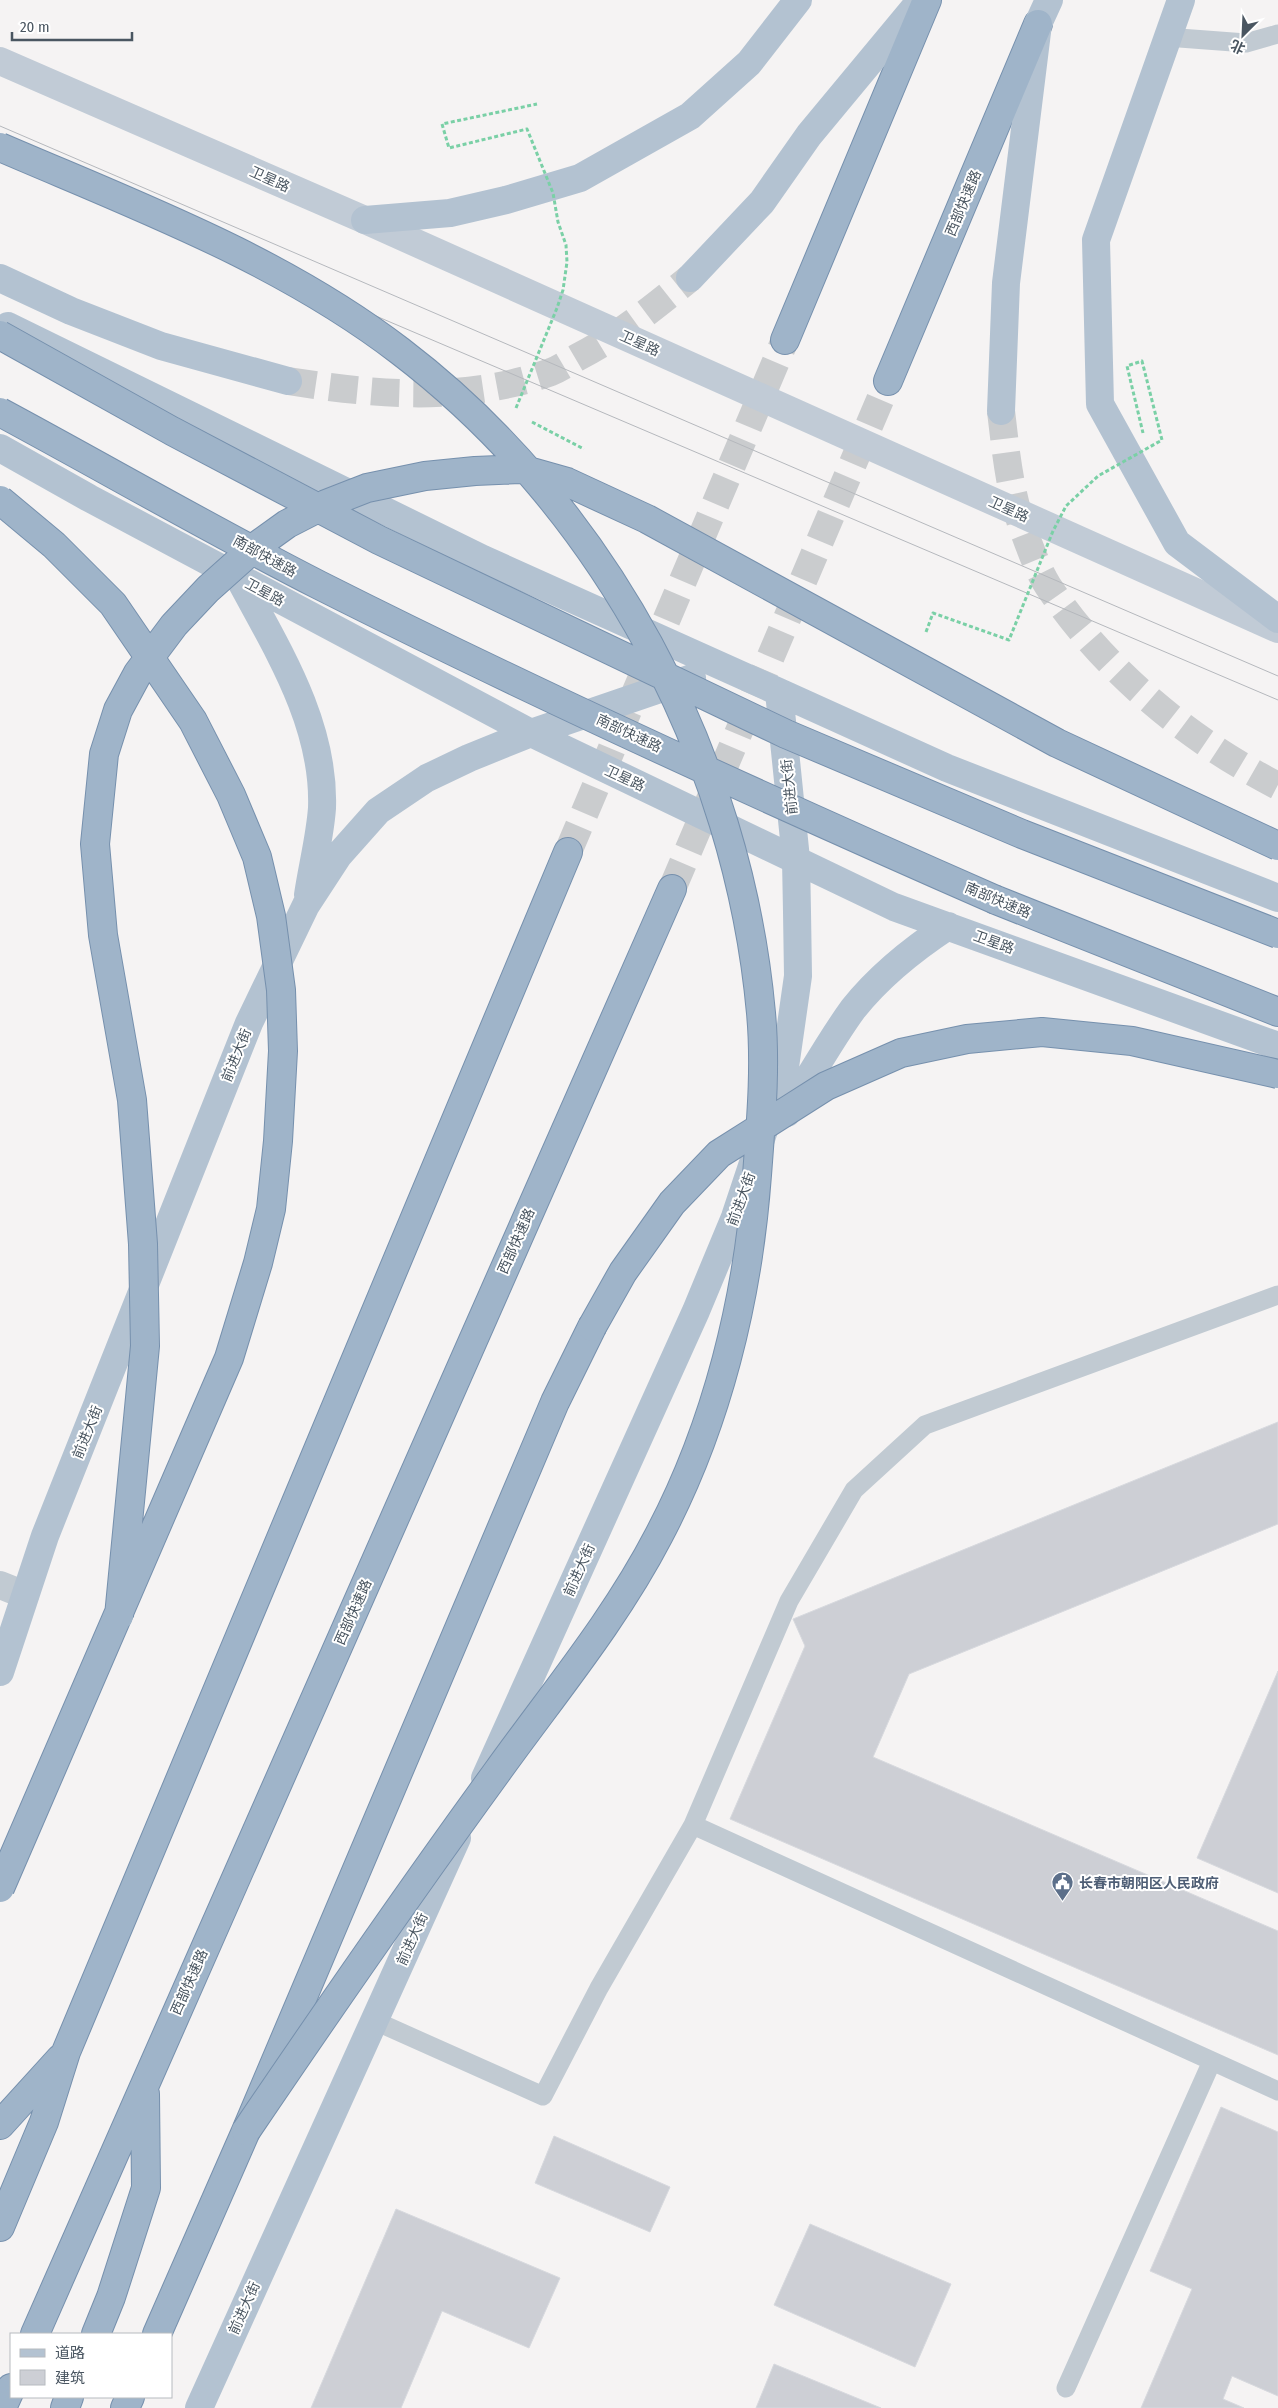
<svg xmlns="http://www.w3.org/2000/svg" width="1278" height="2408" font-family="'Fira Sans Condensed','Noto Sans SC',sans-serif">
	<rect width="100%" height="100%" fill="#f5f3f3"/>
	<!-- building -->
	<path fill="#cdcfd5" stroke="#d7d9de" d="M1278 1422V1524L909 1674 873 1757 1278 1931V2055L730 1819 805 1646 793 1619Z
		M1278 1671V1893L1197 1858Z
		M1221 2107 1278 2132V2396L1232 2376 1223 2399 1244 2408H1141L1192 2289 1150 2271Z
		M554 2136 670 2187 650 2232 535 2183Z
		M396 2209 560 2278 529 2348 442 2311 401 2408H311Z
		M810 2224 951 2284 915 2367 774 2305Z
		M774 2364 881 2408H756Z"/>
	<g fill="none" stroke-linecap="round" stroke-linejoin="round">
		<!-- primary-tunnel -->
		<path stroke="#caccce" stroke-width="28" stroke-dasharray="28 14" stroke-linecap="butt" d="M288 381C377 395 464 403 551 372 561 368 569 362 578 357 619 336 654 307 690 278
			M1001 411C1006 453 1010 497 1026 537 1032 553 1039 572 1048 586 1105 671 1187 739 1278 786"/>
		<!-- trunk-tunnel -->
		<path stroke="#caccce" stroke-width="28" stroke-dasharray="28 14" stroke-linecap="butt" d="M568 852 785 340
			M672 889 888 381"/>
		<defs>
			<path id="trunk" d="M785 340 927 0
				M888 381 1038 24
				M996 900 1278 1012
				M0 2125 60 2059
				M0 2227 44 2122 66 2052 568 852
				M35 2334 672 889
				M96 2334 111 2297 146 2188 145 2094
				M157 2334 246 2131 555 1402 592 1327
				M2 2408 11 2388
				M65 2408 69 2397
				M125 2408 130 2397"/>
		</defs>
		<!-- trunk casing -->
		<use href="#trunk" stroke="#7690ad" stroke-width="30"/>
		<!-- service -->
		<path stroke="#c1cad2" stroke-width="19" d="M1166 37 1246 43 1278 34
			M693 1825 1278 2091
			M375 2021 543 2096 599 1988 693 1825 789 1601 854 1490 925 1425 1278 1295
			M1066 2388 1212 2061"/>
		<!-- minor -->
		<path stroke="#c1cad2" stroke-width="28" d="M0 1585 25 1595"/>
		<!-- secondary -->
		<path stroke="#c1cbd6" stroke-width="28" d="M0 61 365 220 1278 629"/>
		<!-- primary -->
		<path stroke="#b3c2d1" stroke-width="28" d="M1181 0 1096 240 1100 404 1177 543 1278 619
			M365 220 450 213 506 200 580 178 690 116 749 63 798 0
			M0 278 71 311 161 346 288 381
			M690 278 762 202 809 135 921 0
			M8 326 483 559 779 692 947 768 1278 898
			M1001 411 1006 283 1038 24 1049 0
			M0 448 89 498 531 733 894 907 1278 1046
			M239 578C277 649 325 724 322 808 320 837 312 867 308 895
			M787 1113C809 1079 829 1042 853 1009 880 975 913 949 948 926
			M0 1672 45 1536 249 1023 306 905 338 856 378 811 427 778 469 758 531 733 692 678
			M485 1778 696 1311 735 1217 785 1067 798 976 797 912 796 859 779 692
			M199 2408 457 1838"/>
		<!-- trunk -->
		<use href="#trunk" stroke="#9fb4c9" stroke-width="28"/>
		<!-- tram -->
		<path stroke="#b5b8bd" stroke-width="1" d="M0 126 1278 676
			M0 156 1278 700"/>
		<defs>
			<path id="trunk-bridge" d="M0 147C137 206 280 259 400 351 605 507 738 757 761 1013 766 1067 761 1121 757 1175 748 1299 717 1425 659 1535 615 1620 553 1694 497 1772 411 1890 328 2010 246 2131
				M0 335 172 431 379 540 786 734 1022 834 1278 934
				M0 412C106 469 211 530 319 585 541 697 768 800 996 900
				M0 500 54 545 113 604 193 721 231 795 257 857 271 916 281 990 283 1051 278 1141 271 1209 258 1263 229 1358 0 1888
				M592 1327 623 1272 672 1203 719 1154 826 1086 901 1053 967 1039 1042 1032 1132 1041 1278 1074
				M119 1616 145 1346 143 1244 132 1100 103 935 95 844 104 754 118 710 138 673 174 625 208 589 255 547 287 524 326 504 367 488 425 476 475 471 521 469 567 482 647 519 1057 743 1278 846"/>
		</defs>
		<!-- trunk-bridge casing -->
		<use href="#trunk-bridge" stroke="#7690ad" stroke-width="30" stroke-linecap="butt"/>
		<!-- path-bridge -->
		<path stroke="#7ad0a6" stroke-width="3" stroke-dasharray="4 2.5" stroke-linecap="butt" d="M516 408 557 308 563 290 567 262 566 245 558 222 553 193 527 129 449 148 442 124 537 104
			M532 422 584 449
			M926 632 933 613 1009 640 1053 531 1066 506 1098 476 1162 440 1142 361 1127 366 1143 433"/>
		<!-- trunk-bridge -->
		<use href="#trunk-bridge" stroke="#9fb4c9" stroke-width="28"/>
	</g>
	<!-- icons -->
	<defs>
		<symbol id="civic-pin" viewBox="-11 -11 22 30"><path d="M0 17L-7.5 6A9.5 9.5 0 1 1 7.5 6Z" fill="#5c6f8a" stroke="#fff"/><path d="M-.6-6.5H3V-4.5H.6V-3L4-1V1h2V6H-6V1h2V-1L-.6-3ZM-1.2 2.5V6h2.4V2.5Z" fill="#fff"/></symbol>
	</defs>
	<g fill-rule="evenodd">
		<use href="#civic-pin" x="1050" y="1870" width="25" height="34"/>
	</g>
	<g text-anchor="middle" stroke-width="4" stroke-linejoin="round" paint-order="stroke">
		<!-- street labels -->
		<g font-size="14" fill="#4a5661" stroke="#fff">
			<text transform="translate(270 179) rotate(24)" y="5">卫星路</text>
			<text transform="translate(963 203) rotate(-67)" y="5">西部快速路</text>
			<text transform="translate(640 343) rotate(24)" y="5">卫星路</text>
			<text transform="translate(1009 509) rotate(24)" y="5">卫星路</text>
			<text transform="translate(265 556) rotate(29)" y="5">南部快速路</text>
			<text transform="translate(265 592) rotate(28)" y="5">卫星路</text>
			<text transform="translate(629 733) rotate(25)" y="5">南部快速路</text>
			<text transform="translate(625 778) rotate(25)" y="5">卫星路</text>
			<text transform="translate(789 787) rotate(-96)" y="5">前进大街</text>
			<text transform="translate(998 900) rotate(23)" y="5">南部快速路</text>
			<text transform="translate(994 942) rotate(20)" y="5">卫星路</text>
			<text transform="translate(236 1055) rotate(-68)" y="5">前进大街</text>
			<text transform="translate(741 1199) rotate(-70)" y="5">前进大街</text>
			<text transform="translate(516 1241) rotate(-66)" y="5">西部快速路</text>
			<text transform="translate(87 1432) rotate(-68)" y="5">前进大街</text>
			<text transform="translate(579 1570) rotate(-66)" y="5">前进大街</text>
			<text transform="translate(353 1612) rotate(-66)" y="5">西部快速路</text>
			<text transform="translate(412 1939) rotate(-66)" y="5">前进大街</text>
			<text transform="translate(189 1982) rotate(-66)" y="5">西部快速路</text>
			<text transform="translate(244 2308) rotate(-66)" y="5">前进大街</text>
		</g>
		<!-- service labels -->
		<g font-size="14" font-weight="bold" fill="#4e5e75" stroke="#fff" text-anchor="start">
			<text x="1079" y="1888">长春市朝阳区人民政府</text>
		</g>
	</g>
	<!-- legend -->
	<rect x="10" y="2333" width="162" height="65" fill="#ffffff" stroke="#b7bbc0"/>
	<rect x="20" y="2349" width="25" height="8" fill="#b3c2d1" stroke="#b7bbc0"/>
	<text x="55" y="2358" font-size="15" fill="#4a5661">道路</text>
	<rect x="20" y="2370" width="25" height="15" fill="#cdcfd5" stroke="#b7bbc0"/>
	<text x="55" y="2383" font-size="15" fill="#4a5661">建筑</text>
	<!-- north arrow -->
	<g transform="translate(1243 35) rotate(204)" stroke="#ffffff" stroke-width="4" paint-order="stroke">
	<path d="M0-4L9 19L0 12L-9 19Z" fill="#4a5661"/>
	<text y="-8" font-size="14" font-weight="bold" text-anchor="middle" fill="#4a5661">北</text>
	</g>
	<!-- scale -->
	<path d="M12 32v8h120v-8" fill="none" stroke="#4a5661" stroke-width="2.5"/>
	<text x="20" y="32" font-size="15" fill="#4a5661" stroke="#ffffff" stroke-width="4" paint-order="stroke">20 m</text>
</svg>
